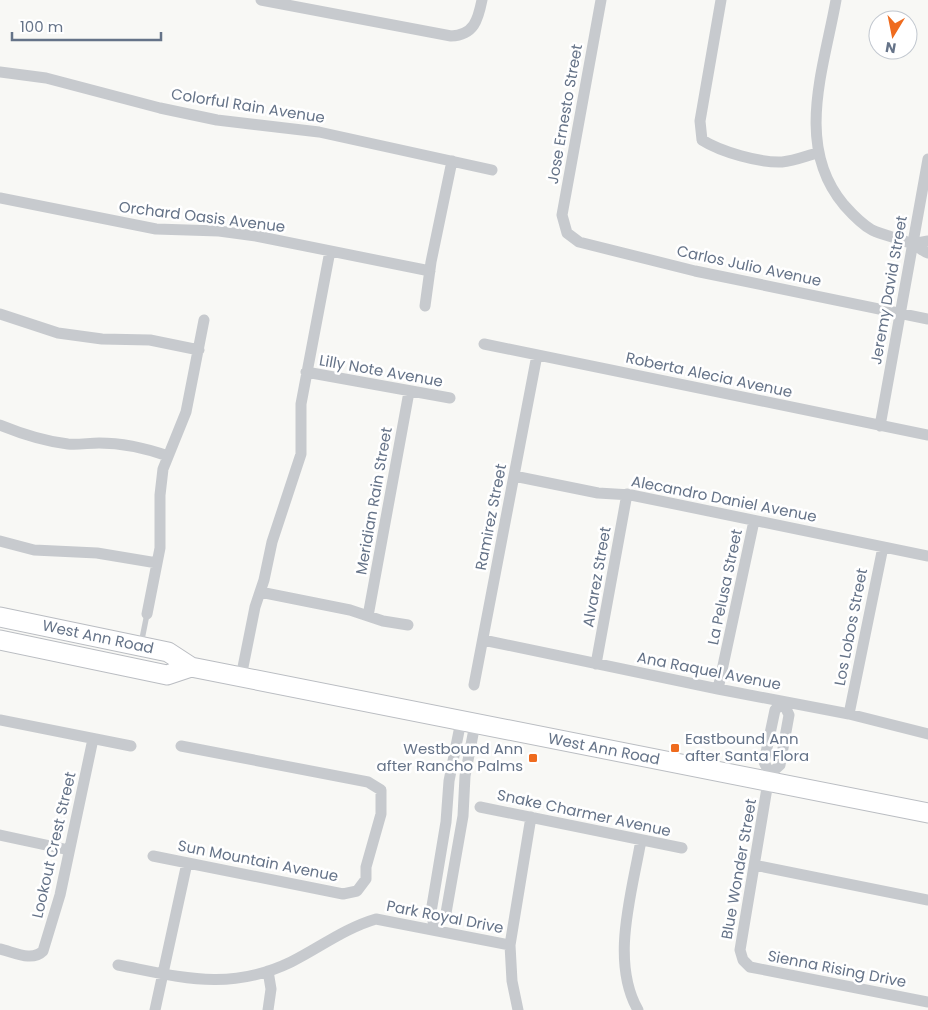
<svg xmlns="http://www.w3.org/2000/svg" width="928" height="1010" font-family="Poppins,sans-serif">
	<rect width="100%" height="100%" fill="#f8f8f5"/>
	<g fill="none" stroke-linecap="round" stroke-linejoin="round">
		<defs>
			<path id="primary" d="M0 617 168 652 191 667 928 813
				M0 640 167 675 191 667"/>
		</defs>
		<!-- primary casing -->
		<use href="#primary" stroke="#babdc2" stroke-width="21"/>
		<!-- service -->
		<path stroke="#c7cace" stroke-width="5.5" d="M141 644 147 614"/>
		<!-- minor -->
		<path stroke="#c7cace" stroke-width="11" d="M261 0 451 36C474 35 478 20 482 0
			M601 0 562 215 567 233 579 242 695 271 928 319
			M721 0 700 121 702 140C721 152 760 163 782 162 794 161 806 156 817 153
			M836 0C824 68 794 146 844 205 852 214 861 224 872 230 885 236 899 238 912 244 918 246 922 251 928 253
			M0 72 46 78 160 108 217 120 319 132 492 170
			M0 198 156 229 219 231 256 236 430 271
			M912 244 928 241
			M425 306 431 262 452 161
			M0 314 58 333 102 339 150 340 199 350
			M484 344 928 435
			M306 372 450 398
			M0 425C22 434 44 441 68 444 78 445 89 443 99 443 123 443 145 448 168 456
			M880 426 928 159
			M514 476 598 493 631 495 928 556
			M0 541 34 550 97 553 157 563
			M260 592 350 610 383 621 408 625
			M147 614 160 548V495L163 469 186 412 204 320
			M368 616 409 392
			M483 640 718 689 849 714 928 734
			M596 664 627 494
			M241 677 255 607 264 580 272 542 301 454V404L330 251
			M474 685 537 355
			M718 689 754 521
			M849 714 883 547
			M0 720 131 746
			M770 774 764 762 775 710 783 702 789 715 780 765 770 774 768 782 740 950 743 960 750 967 928 1002
			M480 807 682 848
			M0 835 69 850
			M153 856 343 894 357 891 366 879V867L381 814V790L368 782 181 746
			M754 865 928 900
			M435 930 431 912 446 822 449 781 461 721
			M435 930 446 913 463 816 465 776 475 724
			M0 949C14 952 32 962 43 951L60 895 93 739
			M118 965C181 977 229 992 291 962 319 948 345 928 376 919L510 945
			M268 971 271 989 268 1010
			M155 1010 187 863
			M518 1010 512 981 510 945 531 817
			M638 1010C610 961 632 893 641 840"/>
		<!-- primary -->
		<use href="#primary" stroke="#fff" stroke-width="19"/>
	</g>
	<!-- markers -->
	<g fill="#ef6b1e" stroke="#fff" stroke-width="2">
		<rect x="670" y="743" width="10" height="10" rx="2.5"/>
		<rect x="528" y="753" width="10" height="10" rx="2.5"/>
	</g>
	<g text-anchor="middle" stroke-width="5" stroke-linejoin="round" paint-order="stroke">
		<!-- street labels -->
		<g font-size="15" fill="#657388" stroke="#fff">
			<text transform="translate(248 106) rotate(9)" y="5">Colorful Rain Avenue</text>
			<text transform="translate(565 114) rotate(-80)" y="5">Jose Ernesto Street</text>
			<text transform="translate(202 217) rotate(7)" y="5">Orchard Oasis Avenue</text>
			<text transform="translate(749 266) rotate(12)" y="5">Carlos Julio Avenue</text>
			<text transform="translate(889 290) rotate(-80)" y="5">Jeremy David Street</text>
			<text transform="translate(381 371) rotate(10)" y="5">Lilly Note Avenue</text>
			<text transform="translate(709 375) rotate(12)" y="5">Roberta Alecia Avenue</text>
			<text transform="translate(724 499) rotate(11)" y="5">Alecandro Daniel Avenue</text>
			<text transform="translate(374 501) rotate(-80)" y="5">Meridian Rain Street</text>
			<text transform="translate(491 517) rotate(-79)" y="5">Ramirez Street</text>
			<text transform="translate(597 577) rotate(-80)" y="5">Alvarez Street</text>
			<text transform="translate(725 587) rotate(-78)" y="5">La Pelusa Street</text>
			<text transform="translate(851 627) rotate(-79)" y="5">Los Lobos Street</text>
			<text transform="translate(98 637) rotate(12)" y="5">West Ann Road</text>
			<text transform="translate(709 671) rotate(11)" y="5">Ana Raquel Avenue</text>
			<text transform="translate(604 749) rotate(11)" y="5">West Ann Road</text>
			<text transform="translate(584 813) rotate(12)" y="5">Snake Charmer Avenue</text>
			<text transform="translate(54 845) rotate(-77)" y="5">Lookout Crest Street</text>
			<text transform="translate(258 861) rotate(11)" y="5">Sun Mountain Avenue</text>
			<text transform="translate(739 869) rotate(-80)" y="5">Blue Wonder Street</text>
			<text transform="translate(445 917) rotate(11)" y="5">Park Royal Drive</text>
			<text transform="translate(837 969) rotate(11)" y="5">Sienna Rising Drive</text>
		</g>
		<!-- poi labels -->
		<g font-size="15" fill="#657388" stroke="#fff" text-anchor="start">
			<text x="685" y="744">Eastbound Ann<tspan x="685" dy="17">after Santa Flora</tspan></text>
			<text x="523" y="754" text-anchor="end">Westbound Ann<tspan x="523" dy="17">after Rancho Palms</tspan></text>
		</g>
	</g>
	<!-- north arrow -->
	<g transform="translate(893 35) rotate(190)"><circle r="24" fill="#ffffff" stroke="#c1c7cf"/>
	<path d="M0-4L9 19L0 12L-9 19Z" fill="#ef6b1e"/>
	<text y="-8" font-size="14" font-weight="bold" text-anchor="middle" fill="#657388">N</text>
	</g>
	<!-- scale -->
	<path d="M12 32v8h149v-8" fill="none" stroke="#657388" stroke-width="2.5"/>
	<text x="20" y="32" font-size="15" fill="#657388" stroke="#ffffff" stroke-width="4" paint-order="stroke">100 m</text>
</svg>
